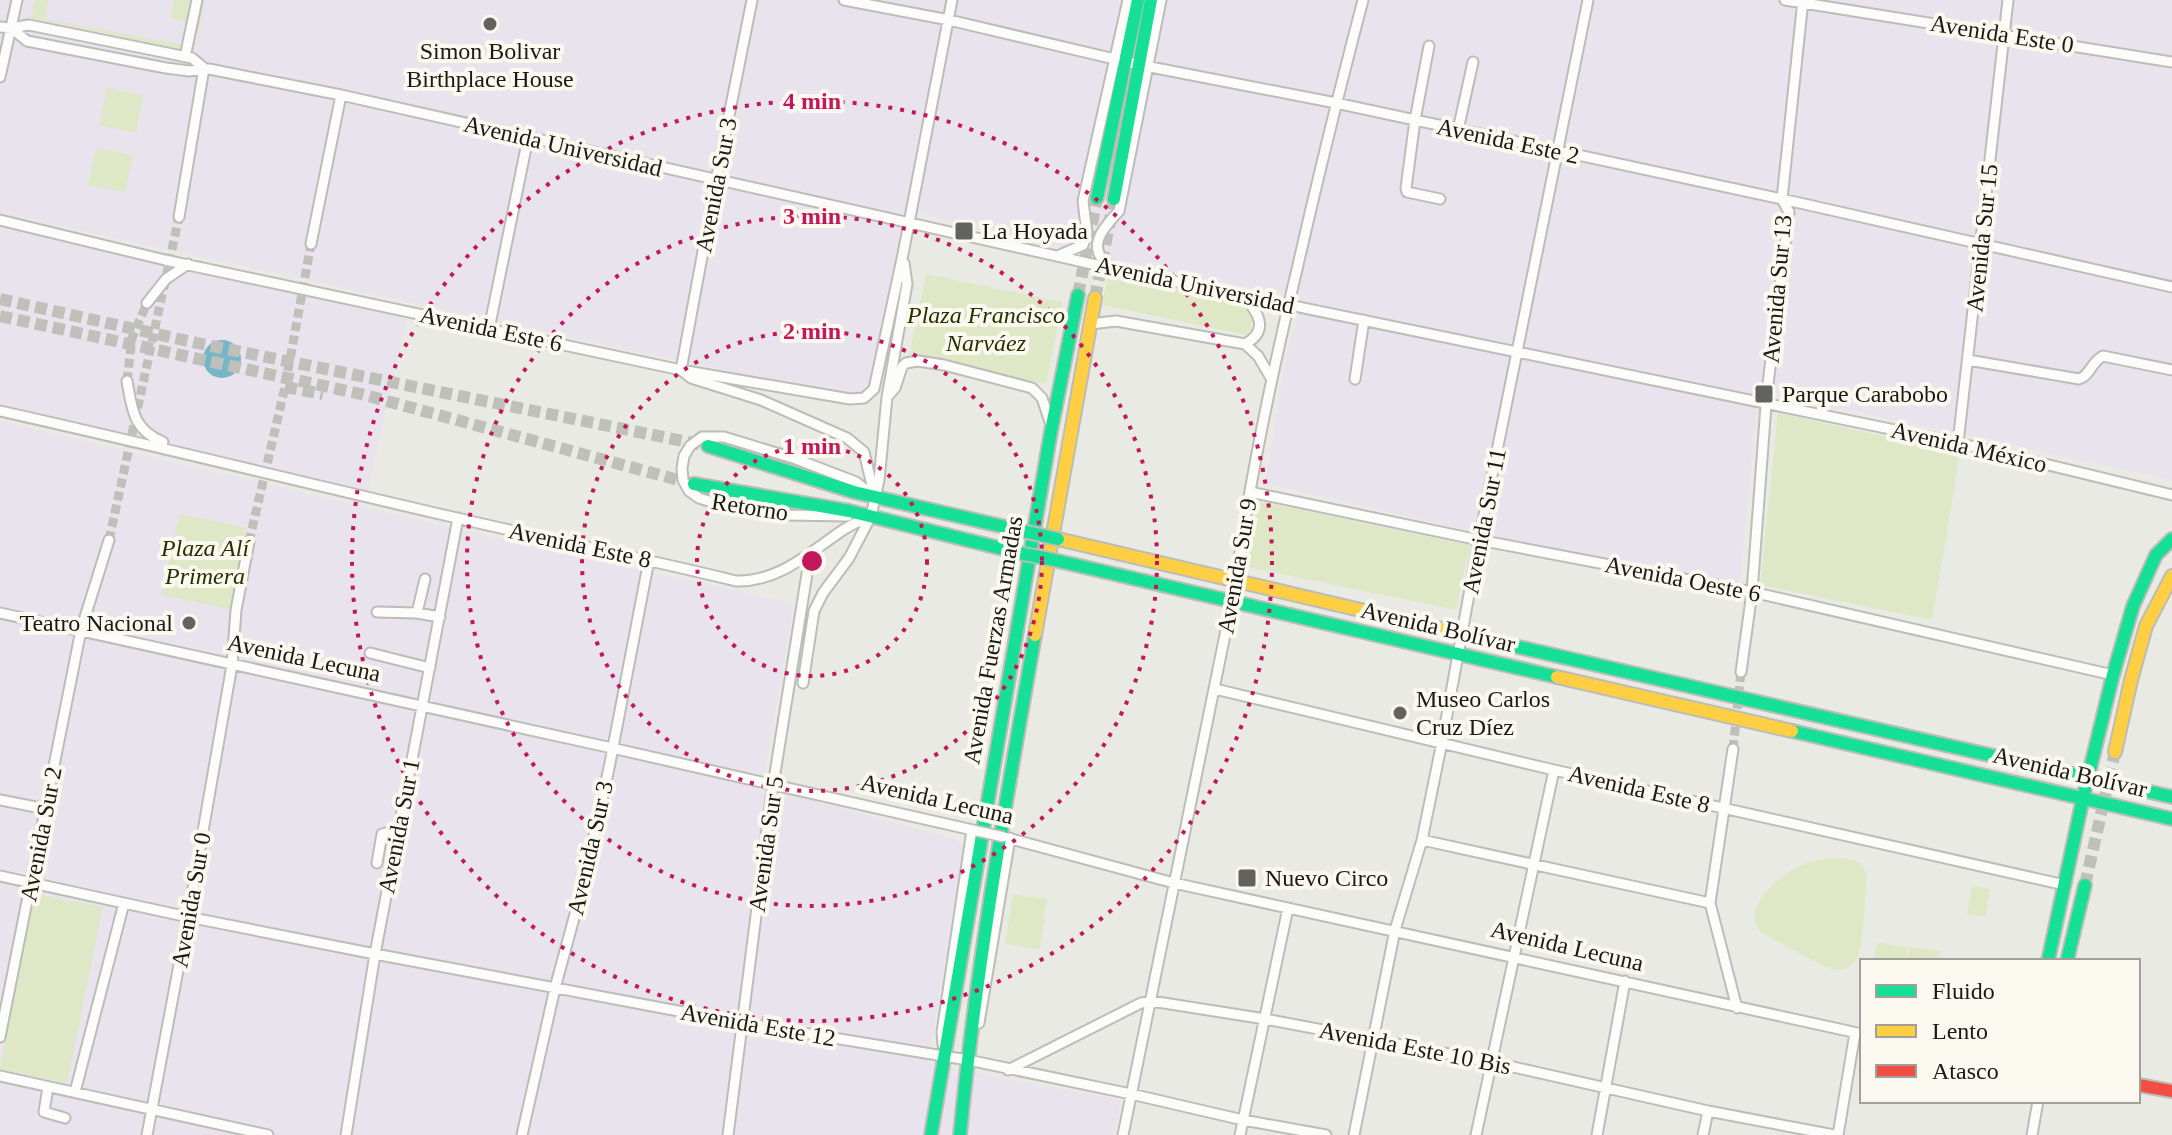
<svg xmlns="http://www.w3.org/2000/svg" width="2172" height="1135" font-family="'Times New Roman',serif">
	<rect width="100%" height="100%" fill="#eaeae5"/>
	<!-- commercial -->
	<path fill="#e8e3ec" d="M0 0H2172V480L1758 391 1739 590 1360 506 1265 483 1286 360 1302 299 1112 259 906 210 869 389 859 395 841 396 118 239 0 212Z
		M0 222 407 318 367 494 0 408Z
		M0 421 508 541 787 602 792 606 793 611 761 789 803 798 955 839 964 846 928 1064 1121 1100 1114 1135H0Z"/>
	<!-- green -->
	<path fill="#dee8c6" d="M35 0H48L45 19 183 45 188 22 171 18 174 0H205L194 52 31 18Z
		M107 88 143 95 136 133 99 125Z
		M96 148 133 155 125 192 88 185Z
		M926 274 1063 302 1046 384 909 356Z
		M1108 274 1249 305 1253 312 1251 329 1246 335 1102 305Z
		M1778 413 1960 453 1932 620 1760 585Z
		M1257 501 1470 545 1456 610 1244 566Z
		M180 514 247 528 230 609 162 595Z
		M1843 858C1855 860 1864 862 1867 875 1865 892 1864 945 1858 957 1851 970 1838 972 1825 967L1762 933C1738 911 1779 875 1799 866 1813 860 1828 858 1843 858Z
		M1972 886 1990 889 1986 917 1967 914Z
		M34 894 103 907 67 1083 0 1069Z
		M1013 894 1047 899 1040 949 1005 944Z
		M1877 942 1908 947 1906 961H1874Z
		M1909 947 1941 951 1939 961H1907Z"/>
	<!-- water -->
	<path fill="#76b7c7" d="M203 359a19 19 0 1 1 38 0a19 19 0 1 1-38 0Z"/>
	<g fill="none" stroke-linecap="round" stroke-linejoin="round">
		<!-- street-tunnel -->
		<path stroke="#c0c0bb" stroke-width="9" stroke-dasharray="9 4.5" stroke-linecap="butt" d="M127 381 132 338 147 303
			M109 540 179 217
			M249 542 285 387 311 244
			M1733 749 1741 672"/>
		<!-- secondary-tunnel -->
		<path stroke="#c0c0bb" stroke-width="12" stroke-dasharray="12 6" stroke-linecap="butt" d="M1078 295 1097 198
			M1095 298 1114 199
			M0 299 197 343 708 446
			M0 316 361 394 693 484
			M285 387 323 394
			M2085 885 2115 752"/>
		<defs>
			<path id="street" d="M752 0 716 181 681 370 850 399 864 398 874 389 903 254 952 0
				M844 0 949 20 1140 65 1336 103 1782 199 2172 287
				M1785 0 2172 62
				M0 27 11 28 29 25 192 58 204 68
				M11 28 27 41 166 68 189 71 209 69 341 95 1110 268 1958 443 2172 495
				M1429 46 1415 120 1406 188 1407 192 1440 199
				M185 57 197 0
				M0 77 17 0
				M1458 130 1473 62
				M179 217 204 68
				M0 220 165 260 681 370 691 378 761 400 847 438 864 452 875 498
				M311 244 341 95
				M1060 255 1083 245 1087 233 1083 201 1128 0
				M1110 266C1084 248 1104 227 1119 211L1161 0
				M1243 295C1257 311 1271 330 1245 344
				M147 303 166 279 188 264
				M1090 324 1116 321 1245 344 1258 356 1271 378
				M489 329 528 138
				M1968 360 2079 379C2090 376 2091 362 2103 356L2172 370
				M1355 379 1364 320
				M127 381C132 409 133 430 163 442
				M887 397 895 388 902 367 906 363 918 361 944 365 1032 388 1042 398 1051 425
				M0 411C153 445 304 483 457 518 550 540 643 558 736 581 779 582 809 553 843 530 852 524 862 520 871 516
				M1958 443 2008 0
				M1250 492 1479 540 1752 592 2113 675
				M848 516 786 515 715 503 699 498 689 491 683 480 682 468 684 456 690 446 702 437H724L796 459 856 482 872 495
				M377 612 417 613 440 617
				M0 613 612 748 977 831
				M417 613 425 579
				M370 653 430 668
				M1741 672 1752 592 1767 392 1789 212 1782 199 1803 0
				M803 683 814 611 823 593 849 558 871 516 879 480 887 397 907 284 904 263
				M1215 689 1554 770 2065 885
				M1733 749 1710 903 1737 1008
				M0 800 46 809
				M1004 837 1174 883 1862 1034
				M1422 840 1710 903
				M377 863 382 834 399 830
				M0 876 188 917 375 954 742 1023 968 1060 1131 1094 1243 1120 1326 1135
				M979 1023 1010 838
				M0 1037 81 630 109 540
				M943 1045 942 1032 972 830
				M1008 1070 1141 1003 1151 1001 1265 1019 1491 1062 1708 1111 1834 1135
				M0 1076 268 1135
				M48 1087 44 1112 65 1118
				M75 1092 124 903
				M147 1135 188 917 232 665 236 610 249 542
				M346 1135 375 954 458 518
				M522 1135 555 988 584 881 609 768 649 560
				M728 1135 771 798 810 555
				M1123 1135 1236 581C1250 475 1273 369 1298 265 1318 177 1340 88 1363 0
				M1240 1135 1288 908
				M1354 1135 1395 930 1422 840 1442 742 1479 540 1588 0
				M1476 1135 1554 770
				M1597 1135 1625 981
				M1703 1135 1708 1111
				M1838 1135 1855 1033
				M2032 1135 2038 1101"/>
			<path id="fast" d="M1097 198 1138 0
				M1114 199 1151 0
				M708 446 854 492 1027 532
				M694 484 849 511 1024 554
				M1054 560 1557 677
				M1488 640 2172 797
				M1792 731 2172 819
				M2048 961 2083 798 2113 675 2133 606 2156 555 2172 539
				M2067 961 2085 885
				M931 1135 1051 431 1078 295
				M960 1135C976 967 1006 801 1035 635"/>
			<path id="slow" d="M1058 539 1488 640
				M1035 635 1095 298
				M1557 677 1792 731
				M2115 752 2131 680 2146 626 2172 576"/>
			<path id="jam" d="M2138 1085 2172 1091"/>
		</defs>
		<!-- street casing -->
		<use href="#street" stroke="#bcbcb8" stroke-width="13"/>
		<!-- fast casing -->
		<use href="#fast" stroke="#bcbcb8" stroke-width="16"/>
		<!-- slow casing -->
		<use href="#slow" stroke="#bcbcb8" stroke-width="16"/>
		<!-- jam casing -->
		<use href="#jam" stroke="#bcbcb8" stroke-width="16"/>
		<!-- street -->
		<use href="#street" stroke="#fcfcfb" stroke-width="9"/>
		<!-- fast -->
		<use href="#fast" stroke="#16e098" stroke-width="12"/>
		<!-- slow -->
		<use href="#slow" stroke="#ffcf43" stroke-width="12"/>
		<!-- jam -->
		<use href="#jam" stroke="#f24e42" stroke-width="12"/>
		<defs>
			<path id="street-bridge" d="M977 831 1004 837"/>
			<path id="fast-bridge" d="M1027 532 1058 539
				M1024 554 1054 560"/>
		</defs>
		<!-- street-bridge casing -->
		<use href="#street-bridge" stroke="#bcbcb8" stroke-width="13" stroke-linecap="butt"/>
		<!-- fast-bridge casing -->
		<use href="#fast-bridge" stroke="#bcbcb8" stroke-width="16" stroke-linecap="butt"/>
		<!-- street-bridge -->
		<use href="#street-bridge" stroke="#fcfcfb" stroke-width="9"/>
		<!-- fast-bridge -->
		<use href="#fast-bridge" stroke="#16e098" stroke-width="12"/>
	</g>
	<!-- distance rings -->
	<g fill="none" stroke="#c2185b" stroke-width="4" stroke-dasharray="4 8">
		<circle cx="812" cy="561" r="115"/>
		<circle cx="812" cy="561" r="230"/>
		<circle cx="812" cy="561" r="345"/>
		<circle cx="812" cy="561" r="460"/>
	</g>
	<!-- markers -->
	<g fill="#62625e" stroke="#fbf9ef" stroke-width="3">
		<circle cx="490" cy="24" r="8"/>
		<rect x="954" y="221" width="20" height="20" rx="4"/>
		<rect x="1754" y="384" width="20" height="20" rx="4"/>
		<circle cx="189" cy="623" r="8"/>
		<circle cx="1400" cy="713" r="8"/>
		<rect x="1237" y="868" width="20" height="20" rx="4"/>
	</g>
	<g text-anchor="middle" stroke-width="8" stroke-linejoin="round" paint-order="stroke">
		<!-- street labels -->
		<g font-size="24" fill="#191915" stroke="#fbf9ef">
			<text transform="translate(2002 34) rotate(9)" y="8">Avenida Este 0</text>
			<text transform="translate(1508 141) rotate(12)" y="8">Avenida Este 2</text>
			<text transform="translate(563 146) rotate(13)" y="8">Avenida Universidad</text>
			<text transform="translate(716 185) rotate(-79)" y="8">Avenida Sur 3</text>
			<text transform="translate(1982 238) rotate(-84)" y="8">Avenida Sur 15</text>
			<text transform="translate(1195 285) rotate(12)" y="8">Avenida Universidad</text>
			<text transform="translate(1777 289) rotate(-85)" y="8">Avenida Sur 13</text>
			<text transform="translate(491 329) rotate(12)" y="8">Avenida Este 6</text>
			<text transform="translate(1969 447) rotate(13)" y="8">Avenida México</text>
			<text transform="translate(750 507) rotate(9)" y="8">Retorno</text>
			<text transform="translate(1484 521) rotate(-79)" y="8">Avenida Sur 11</text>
			<text transform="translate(580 545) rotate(12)" y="8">Avenida Este 8</text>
			<text transform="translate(1237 566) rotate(-80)" y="8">Avenida Sur 9</text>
			<text transform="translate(1683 579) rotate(11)" y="8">Avenida Oeste 6</text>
			<text transform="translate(1438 627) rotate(13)" y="8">Avenida Bolívar</text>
			<text transform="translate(993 640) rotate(-80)" y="8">Avenida Fuerzas Armadas</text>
			<text transform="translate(304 658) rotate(12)" y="8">Avenida Lecuna</text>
			<text transform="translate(2070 772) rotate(13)" y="8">Avenida Bolívar</text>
			<text transform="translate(1639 789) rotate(13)" y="8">Avenida Este 8</text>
			<text transform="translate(937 799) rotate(13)" y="8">Avenida Lecuna</text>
			<text transform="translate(399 826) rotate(-79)" y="8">Avenida Sur 1</text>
			<text transform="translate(41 834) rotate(-79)" y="8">Avenida Sur 2</text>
			<text transform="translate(766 844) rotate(-82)" y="8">Avenida Sur 5</text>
			<text transform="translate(590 848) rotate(-77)" y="8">Avenida Sur 3</text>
			<text transform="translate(191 900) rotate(-80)" y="8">Avenida Sur 0</text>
			<text transform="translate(1567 946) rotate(13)" y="8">Avenida Lecuna</text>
			<text transform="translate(758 1025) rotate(10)" y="8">Avenida Este 12</text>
			<text transform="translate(1415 1048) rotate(11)" y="8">Avenida Este 10 Bis</text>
		</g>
		<!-- poi labels -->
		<g font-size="24" fill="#191915" stroke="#fbf9ef" text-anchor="start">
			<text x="490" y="59" text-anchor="middle">Simon Bolivar<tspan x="490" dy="28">Birthplace House</tspan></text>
			<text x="982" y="239">La Hoyada</text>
			<text x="1782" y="402">Parque Carabobo</text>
			<text x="173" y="631" text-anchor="end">Teatro Nacional</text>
			<text x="1416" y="707">Museo Carlos<tspan x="1416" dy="28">Cruz Díez</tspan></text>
			<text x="1265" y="886">Nuevo Circo</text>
		</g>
		<!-- park labels -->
		<g font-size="24" font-style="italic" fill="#253000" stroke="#fbf9ef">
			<text x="986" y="323">Plaza Francisco<tspan x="986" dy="28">Narváez</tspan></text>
			<text x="205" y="556">Plaza Alí<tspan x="205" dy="28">Primera</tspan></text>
		</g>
	</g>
	<circle cx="812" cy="561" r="12" fill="#c2185b" stroke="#fbf9ef" stroke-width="4"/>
	<g font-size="24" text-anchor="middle" font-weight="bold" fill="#c2185b" stroke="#fbf9ef" stroke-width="8" stroke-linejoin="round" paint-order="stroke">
		<text x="812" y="109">4 min</text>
		<text x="812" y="224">3 min</text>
		<text x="812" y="339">2 min</text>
		<text x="812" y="454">1 min</text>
	</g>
	<!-- legend -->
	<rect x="1860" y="959" width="280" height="144" fill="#fbf9ef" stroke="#a19f98" stroke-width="2"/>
	<rect x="1876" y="985" width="40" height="12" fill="#16e098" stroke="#a19f98" stroke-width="2"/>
	<text x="1932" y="999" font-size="24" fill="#191915">Fluido</text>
	<rect x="1876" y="1025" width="40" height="12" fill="#ffcf43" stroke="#a19f98" stroke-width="2"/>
	<text x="1932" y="1039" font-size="24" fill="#191915">Lento</text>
	<rect x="1876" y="1065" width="40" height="12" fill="#f24e42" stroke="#a19f98" stroke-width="2"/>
	<text x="1932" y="1079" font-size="24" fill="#191915">Atasco</text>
</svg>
